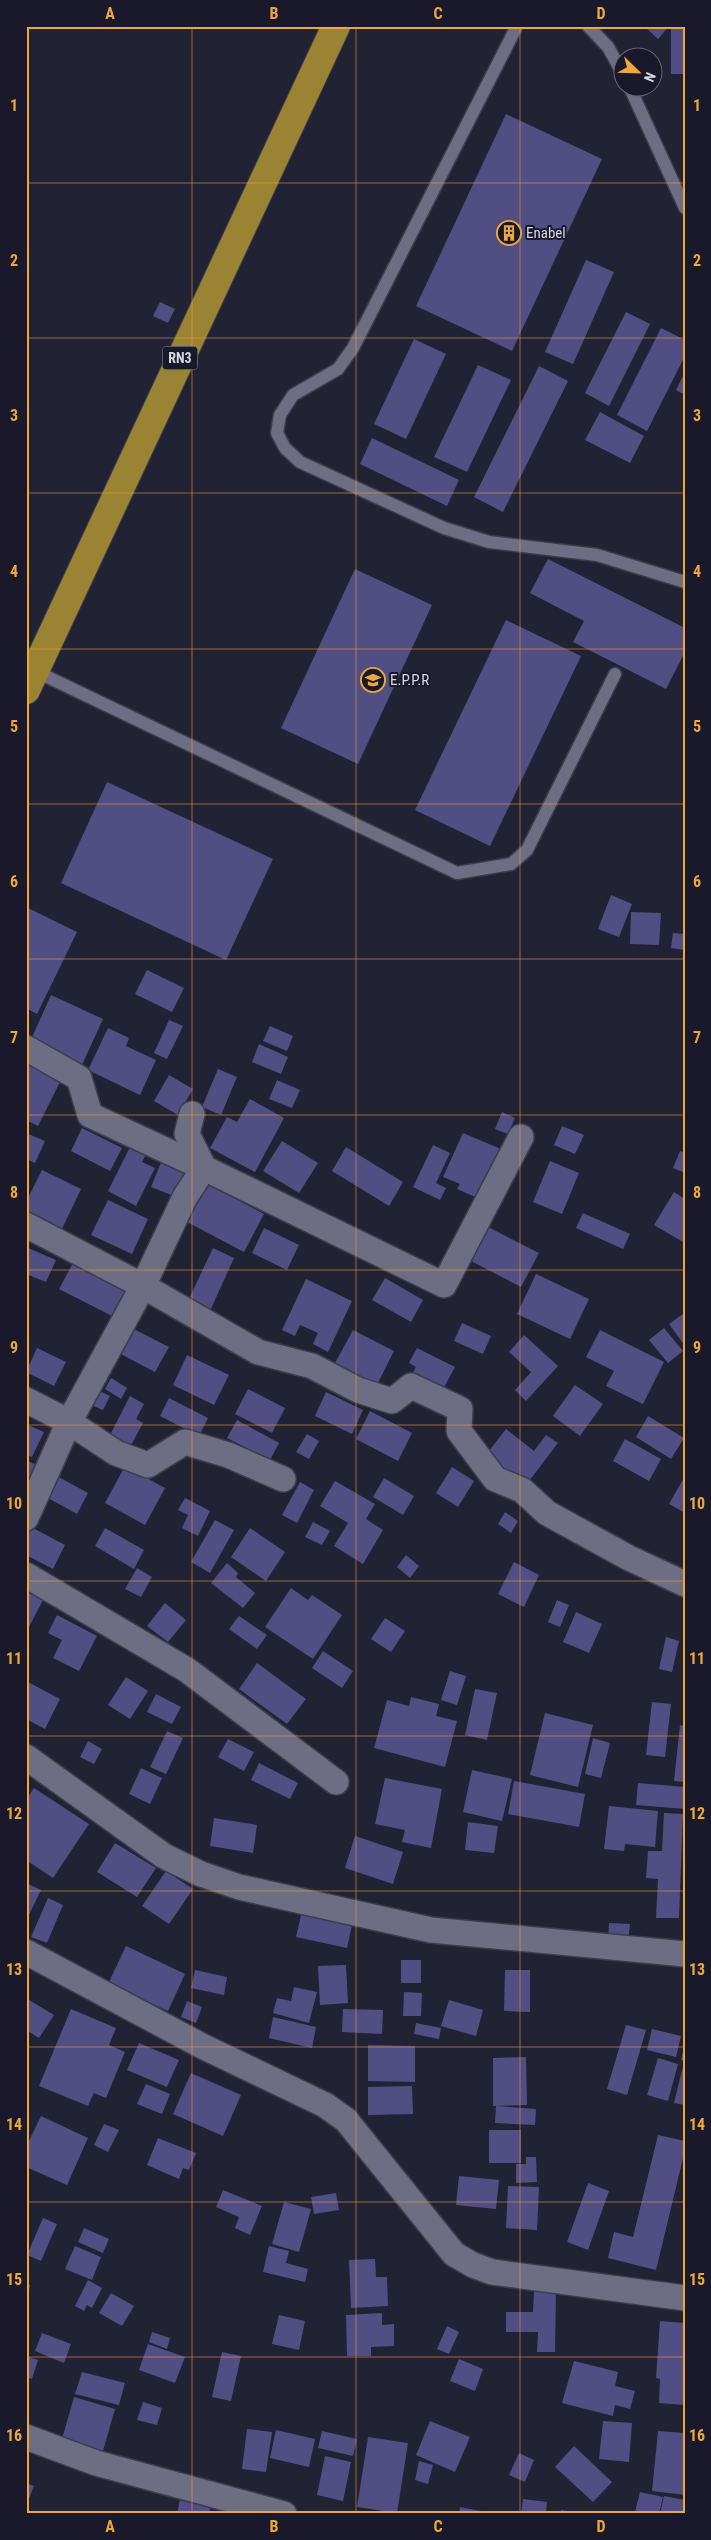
<svg xmlns="http://www.w3.org/2000/svg" width="711" height="2540" font-family="'Roboto Condensed',sans-serif">
	<rect width="100%" height="100%" fill="#222235"/>
	<!-- building -->
	<path fill="#504e83" d="M644 26H669L658 39Z
		M671 28H685V74H671Z
		M506 114 602 159 512 351 416 306Z
		M586 260 614 272 573 364 545 352Z
		M160 302 175 309 168 323 153 316Z
		M626 312 650 324 609 406 585 393Z
		M661 328 685 340V356L647 431 617 415Z
		M414 339 446 354 406 439 374 424Z
		M478 365 511 380 467 472 434 457Z
		M539 366 568 381 503 512 474 497Z
		M685 372V395L676 390Z
		M600 412 644 436 630 463 585 440Z
		M372 438 459 480 447 506 360 464Z
		M548 559 685 628V652L666 689 573 642 584 621 530 593Z
		M355 569 432 605 358 764 281 728Z
		M506 620 581 656 490 846 415 810Z
		M107 782 273 859 226 960 61 883Z
		M611 895 632 904 619 937 598 929Z
		M26 907 77 932 37 1014 26 1008Z
		M631 912 661 913 659 945 630 944Z
		M673 933 685 934V950L671 948Z
		M147 970 184 988 172 1012 135 994Z
		M51 995 103 1019 81 1067 29 1044Z
		M169 1020 183 1026 167 1059 154 1053Z
		M270 1026 293 1036 287 1051 263 1041Z
		M108 1028 129 1038 126 1046 156 1060 140 1095 88 1070Z
		M259 1044 288 1057 281 1074 252 1062Z
		M26 1059 62 1078 38 1126 26 1120Z
		M218 1069 237 1077 221 1115 202 1107Z
		M169 1075 193 1089 178 1115 154 1101Z
		M277 1080 300 1090 292 1108 269 1099Z
		M250 1099 284 1118 255 1172 210 1148 227 1117 237 1122Z
		M502 1112 515 1118 508 1134 495 1129Z
		M562 1126 584 1135 575 1154 554 1145Z
		M82 1128 122 1148 110 1171 71 1151Z
		M26 1133 45 1141 35 1163 26 1159Z
		M463 1133 501 1149 480 1199 457 1189 460 1184 443 1177Z
		M133 1141 149 1148 142 1162 155 1168 136 1206 108 1191Z
		M282 1141 318 1163 299 1193 263 1171Z
		M433 1145 450 1153 436 1183 446 1188 440 1200 413 1187Z
		M346 1147 403 1182 389 1206 332 1171Z
		M680 1151 685 1153V1173L673 1168Z
		M164 1155 192 1166 179 1198 151 1187Z
		M550 1161 579 1173 562 1214 533 1202Z
		M42 1170 81 1189 61 1231 26 1215V1202Z
		M207 1184 264 1214 244 1252 187 1222Z
		M674 1192 685 1199 683 1242 654 1225Z
		M108 1200 148 1219 132 1254 91 1235Z
		M583 1213 630 1234 623 1249 576 1228Z
		M488 1227 539 1253 521 1287 471 1261Z
		M264 1228 299 1245 287 1270 252 1253Z
		M26 1247 56 1260 46 1282 26 1274Z
		M213 1248 234 1258 209 1313 187 1303Z
		M73 1263 128 1291 114 1317 59 1289Z
		M536 1274 589 1299 570 1339 517 1314Z
		M385 1278 423 1300 411 1322 372 1300Z
		M306 1279 352 1301 328 1352 313 1344 318 1333 300 1325 295 1336 282 1330Z
		M683 1314 685 1317V1346L669 1324Z
		M462 1323 491 1336 483 1354 454 1341Z
		M128 1326 169 1347 155 1372 115 1351Z
		M664 1328 683 1351 668 1363 649 1340Z
		M353 1330 394 1351 377 1385 335 1363Z
		M600 1330 664 1362 643 1404 606 1386 614 1371 586 1357Z
		M524 1335 558 1366 526 1401 515 1390 531 1372 509 1352Z
		M37 1348 66 1362 54 1386 26 1372Z
		M417 1348 455 1367 442 1391 411 1376 416 1367 409 1363Z
		M187 1355 229 1375 214 1405 173 1385Z
		M111 1378 127 1388 121 1399 105 1389Z
		M575 1385 603 1404 580 1436 553 1416Z
		M248 1389 285 1408 272 1433 235 1414Z
		M98 1390 110 1396 103 1410 91 1405Z
		M326 1392 363 1410 352 1434 315 1416Z
		M130 1396 144 1404 136 1419 143 1423 130 1447 109 1437Z
		M169 1398 208 1418 199 1436 160 1416Z
		M370 1411 412 1433 398 1461 356 1439Z
		M648 1416 684 1438 671 1459 636 1437Z
		M237 1420 279 1443 270 1460 227 1438Z
		M26 1424 44 1432 32 1457 26 1455Z
		M506 1429 534 1451 546 1435 558 1443 526 1485 486 1455Z
		M307 1434 319 1441 309 1459 296 1452Z
		M625 1439 661 1459 649 1481 613 1461Z
		M26 1460 43 1468 33 1489 26 1485Z
		M125 1466 165 1488 145 1525 105 1503Z
		M452 1467 474 1481 458 1507 436 1493Z
		M57 1476 88 1493 77 1514 46 1497Z
		M685 1476V1513L669 1504Z
		M384 1478 414 1496 403 1515 373 1497Z
		M335 1481 375 1504 366 1519 383 1530 363 1564 334 1546 348 1523 320 1506Z
		M300 1482 314 1490 297 1523 282 1515Z
		M185 1498 210 1511 198 1536 182 1528 188 1515 178 1510Z
		M505 1512 518 1521 511 1533 498 1524Z
		M215 1520 234 1530 210 1573 191 1562Z
		M313 1522 330 1531 322 1545 305 1537Z
		M31 1527 65 1545 53 1569 26 1555V1536Z
		M105 1528 144 1550 134 1569 95 1546Z
		M250 1528 285 1552 266 1581 231 1557Z
		M406 1555 419 1566 410 1578 397 1567Z
		M514 1562 539 1575 524 1607 498 1594Z
		M227 1563 238 1573 236 1577 255 1593 243 1608 211 1583Z
		M137 1568 152 1577 141 1597 125 1589Z
		M291 1588 308 1600 312 1595 342 1615 313 1659 265 1627Z
		M26 1589 44 1598 29 1627 26 1626Z
		M557 1600 569 1605 560 1627 548 1622Z
		M165 1603 186 1620 168 1642 147 1626Z
		M576 1612 602 1624 589 1653 563 1642Z
		M57 1615 97 1636 79 1671 53 1658 62 1640 48 1633Z
		M239 1616 267 1635 257 1649 229 1629Z
		M385 1618 405 1631 391 1652 371 1639Z
		M666 1637 679 1641 672 1672 659 1669Z
		M323 1651 353 1671 342 1688 312 1668Z
		M257 1663 306 1699 287 1724 239 1689Z
		M450 1671 466 1676 457 1705 441 1700Z
		M126 1677 148 1691 130 1719 108 1705Z
		M26 1681 60 1699 45 1729 26 1719Z
		M475 1689 497 1693 487 1740 465 1735Z
		M156 1694 181 1707 172 1724 147 1712Z
		M411 1697 439 1704 436 1716 457 1721 445 1767 374 1748 387 1700 409 1706Z
		M652 1702 671 1704 665 1757 646 1755Z
		M545 1713 593 1725 578 1787 530 1775Z
		M680 1725 685 1726V1782L674 1781Z
		M167 1731 183 1738 166 1774 150 1767Z
		M593 1738 610 1743 601 1778 585 1774Z
		M228 1739 254 1752 244 1771 218 1757Z
		M88 1741 102 1749 94 1764 80 1757Z
		M259 1763 298 1783 290 1799 251 1780Z
		M141 1768 162 1778 150 1804 129 1794Z
		M472 1770 512 1779 502 1821 463 1812Z
		M385 1778 442 1789 431 1848 402 1842 405 1830 375 1824Z
		M514 1781 585 1794 579 1827 508 1814Z
		M638 1783 685 1787V1809L636 1805Z
		M34 1788 89 1824 53 1878 26 1860V1800Z
		M609 1806 658 1811 655 1847 625 1844 624 1851 604 1849Z
		M664 1813 683 1814 679 1918H656L658 1879 646 1878 648 1851H662Z
		M214 1818 257 1825 253 1853 210 1846Z
		M468 1822 498 1826 494 1853 465 1850Z
		M355 1836 403 1852 393 1884 345 1868Z
		M115 1843 156 1868 137 1897 97 1872Z
		M166 1871 193 1889 169 1924 142 1906Z
		M26 1883 41 1890 26 1921Z
		M48 1898 63 1905 47 1943 31 1937Z
		M302 1911 353 1921 347 1948 296 1937Z
		M609 1923 630 1924 628 1942 608 1941Z
		M126 1946 185 1974 168 2011 108 1984Z
		M401 1960H421V1983H401Z
		M346 1965 348 2003 320 2005 318 1966Z
		M195 1970 227 1977 224 1995 191 1988Z
		M505 1970H530V2012L504 2011Z
		M294 1987 317 1992 309 2023 273 2013 277 1998 291 2001Z
		M404 1992 422 1993 421 2016H403Z
		M26 1998 54 2015 39 2038 26 2030Z
		M449 2000 483 2010 476 2036 441 2026Z
		M187 2001 202 2007 196 2023 181 2017Z
		M71 2009 116 2028 109 2045 125 2052 106 2098 94 2093 88 2106 39 2086Z
		M343 2009 383 2010 382 2034 342 2032Z
		M273 2017 316 2027 312 2048 269 2038Z
		M416 2023 441 2028 439 2039 414 2034Z
		M626 2025 646 2030 627 2095 607 2089Z
		M652 2029 681 2036 676 2057 647 2050Z
		M139 2043 179 2060 167 2087 127 2070Z
		M368 2045 415 2046V2082L368 2081Z
		M684 2047H685V2061L681 2060Z
		M526 2057 527 2105 493 2106V2058Z
		M658 2058 678 2064 668 2101 647 2095Z
		M683 2066 685 2067V2105L674 2103Z
		M191 2073 241 2095 223 2136 173 2114Z
		M146 2084 170 2094 162 2114 137 2104Z
		M412 2086 413 2114 368 2115V2087Z
		M496 2106 536 2109 535 2125 495 2123Z
		M41 2116 88 2138 67 2185 26 2167V2147Z
		M104 2124 119 2130 108 2152 94 2145Z
		M489 2130H521V2163H489Z
		M658 2135 685 2141V2150L656 2270 608 2258 614 2232 633 2237Z
		M158 2138 196 2153 189 2170 183 2168 179 2179 147 2165Z
		M526 2157H536L537 2182 516 2183V2164H526Z
		M459 2176 499 2180 496 2209 456 2205Z
		M588 2183 609 2191 588 2250 567 2242Z
		M508 2186 539 2187 537 2230 506 2228Z
		M223 2190 262 2206 250 2235 235 2228 239 2217 216 2207Z
		M336 2193 339 2210 314 2214 311 2197Z
		M284 2202 311 2209 299 2252 272 2244Z
		M43 2218 57 2224 41 2261 27 2255Z
		M84 2228 109 2239 103 2253 78 2242Z
		M75 2246 101 2257 92 2280 65 2269Z
		M269 2246 289 2251 286 2263 308 2269 305 2282 263 2272Z
		M375 2259 376 2277H387L388 2306 351 2308 349 2260Z
		M88 2280 102 2288 92 2308 87 2305 84 2311 75 2306Z
		M26 2285H30L27 2300H26Z
		M534 2291H556L555 2352H537L538 2332H506V2312H533Z
		M111 2293 134 2306 122 2326 99 2313Z
		M382 2313V2325L394 2324V2346L371 2347V2356H347L346 2315Z
		M279 2315 305 2321 299 2350 272 2344Z
		M660 2321 685 2323V2405L659 2403 660 2379 656 2378Z
		M447 2326 459 2332 449 2354 437 2349Z
		M152 2332 170 2338 167 2349 149 2342Z
		M42 2333 71 2344 64 2363 35 2351Z
		M148 2344 185 2357 175 2383 139 2370Z
		M222 2352 241 2356 231 2401 212 2397Z
		M26 2356 38 2360 32 2379 26 2377Z
		M459 2359 483 2369 475 2391 450 2381Z
		M574 2361 618 2372 615 2386 635 2391 630 2409 615 2405 613 2416 562 2403Z
		M82 2372 125 2383 119 2405 75 2394Z
		M74 2397 115 2409 103 2451 62 2439Z
		M143 2402 162 2408 157 2425 137 2420Z
		M430 2421 470 2437 455 2472 416 2455Z
		M603 2421 632 2423 629 2462 599 2459Z
		M247 2429 272 2432 266 2472 242 2469Z
		M276 2430 315 2439 309 2467 270 2458Z
		M322 2431 357 2439 353 2456 318 2448Z
		M658 2431 685 2433V2495L652 2491Z
		M368 2437 408 2443 397 2513 357 2507Z
		M574 2446 612 2482 593 2502 555 2467Z
		M519 2453 534 2460 525 2482 509 2475Z
		M325 2456 351 2462 343 2501 317 2495Z
		M419 2461 433 2465 428 2484 415 2480Z
		M26 2483 34 2486 26 2506Z
		M640 2492 663 2497 659 2514 635 2512Z
		M664 2496 685 2500V2514H660Z
		M180 2499 211 2506 209 2514H177Z
		M523 2499 547 2502 546 2514H521Z
		M460 2507 491 2513V2514H459Z
		M561 2510 580 2513V2514H561Z"/>
	<g fill="none" stroke-linecap="round" stroke-linejoin="round">
		<defs>
			<path id="lane" d="M517 26 353 348 338 369 293 395 280 415 277 433 285 448 300 462 444 528 489 542 597 555 685 582
				M588 26 608 47 624 76
				M630 88 685 208
				M35 671 457 873 511 864 527 850 615 674"/>
			<path id="street" d="M26 1048 79 1078 90 1115 204 1168 444 1285 521 1137
				M26 1225 143 1286 258 1352 312 1366 358 1390 392 1401 411 1386 460 1409 459 1431 495 1479 522 1490 547 1513 629 1558 685 1584
				M26 1400 69 1422 116 1453 148 1465 185 1442 228 1455 283 1479
				M26 1518 69 1422 143 1286 185 1197 204 1168 187 1134 192 1114
				M26 1575 187 1670 336 1782
				M26 1757 164 1856 201 1874 239 1887 431 1930 685 1954
				M26 1952 204 2047 325 2105 346 2120 454 2254 473 2265 492 2272 685 2298
				M26 2437 96 2463 284 2514"/>
			<path id="highway" d="M26 690 336 26"/>
		</defs>
		<!-- lane casing -->
		<use href="#lane" stroke="#3d3c4c" stroke-width="15"/>
		<!-- street casing -->
		<use href="#street" stroke="#3d3c4c" stroke-width="28"/>
		<!-- highway casing -->
		<use href="#highway" stroke="#3d3c4c" stroke-width="30"/>
		<!-- lane -->
		<use href="#lane" stroke="#6d6d83" stroke-width="12"/>
		<!-- street -->
		<use href="#street" stroke="#6d6d83" stroke-width="25"/>
		<!-- highway -->
		<use href="#highway" stroke="#9a8333" stroke-width="28"/>
	</g>
	<!-- grid -->
	<path fill="none" stroke="#eda83b" stroke-width="1" stroke-opacity="0.55" d="M192 26V2514M356 26V2514M520 26V2514M26 183H685M26 338H685M26 493H685M26 649H685M26 804H685M26 959H685M26 1115H685M26 1270H685M26 1425H685M26 1581H685M26 1736H685M26 1891H685M26 2047H685M26 2202H685M26 2357H685"/>
	<!-- icons -->
	<defs>
		<symbol id="building-ring" viewBox="-11 -11 22 22"><circle r="9.5" fill="#19192b" stroke="#eda83b" stroke-width="1.5"/><path d="M-4-6H4V6H1V3H-1V6H-4ZM-2.5-4.3h1.7v1.8h-1.7ZM.8-4.3h1.7v1.8H.8ZM-2.5-1h1.7V.8h-1.7ZM.8-1h1.7V.8H.8Z" fill="#eda83b"/></symbol>
		<symbol id="school-ring" viewBox="-11 -11 22 22"><circle r="9.5" fill="#19192b" stroke="#eda83b" stroke-width="1.5"/><path d="M0-5L7-2L0 1L-7-2ZM-4 1L0 2.5L4 1V4Q0 6-4 4Z" fill="#eda83b"/></symbol>
	</defs>
	<g fill-rule="evenodd">
		<use href="#building-ring" x="495" y="219" width="28" height="28"/>
		<use href="#school-ring" x="359" y="666" width="28" height="28"/>
	</g>
	<g text-anchor="middle" stroke-width="4" stroke-linejoin="round" paint-order="stroke">
		<!-- shield labels -->
		<rect fill="#19192b" stroke="#9e9fac" stroke-width="1" x="162.5" y="346.5" width="35" height="23" rx="4"/>
		<g font-size="14" font-weight="bold" fill="#d7d8e4">
			<text x="180" y="363">RN3</text>
		</g>
		<!-- poi labels -->
		<g font-size="15" fill="#d7d8e4" stroke="#19192b" text-anchor="start">
			<text x="526" y="238">Enabel</text>
			<text x="390" y="685">E.P.P.R</text>
		</g>
	</g>
	<!-- border -->
	<rect width="711" height="2540" fill="none" stroke="#19192b" stroke-width="55"/>
	<!-- north arrow -->
	<g transform="translate(638 72) rotate(113)"><circle r="24" fill="#19192b" stroke="#656575"/>
	<path d="M0-4L9 19L0 12L-9 19Z" fill="#eda83b"/>
	<text y="-8" font-size="14" font-weight="bold" text-anchor="middle" fill="#d7d8e4">N</text>
	</g>
	<rect x="28" y="28" width="656" height="2484" fill="none" stroke="#eda83b" stroke-width="2"/>
	<g font-size="16" text-anchor="middle" font-weight="bold" fill="#eda83b">
		<text x="110" y="19">A</text>
		<text x="274" y="19">B</text>
		<text x="438" y="19">C</text>
		<text x="601" y="19">D</text>
		<text x="14" y="111">1</text>
		<text x="697" y="111">1</text>
		<text x="14" y="266">2</text>
		<text x="697" y="266">2</text>
		<text x="14" y="421">3</text>
		<text x="697" y="421">3</text>
		<text x="14" y="577">4</text>
		<text x="697" y="577">4</text>
		<text x="14" y="732">5</text>
		<text x="697" y="732">5</text>
		<text x="14" y="887">6</text>
		<text x="697" y="887">6</text>
		<text x="14" y="1043">7</text>
		<text x="697" y="1043">7</text>
		<text x="14" y="1198">8</text>
		<text x="697" y="1198">8</text>
		<text x="14" y="1353">9</text>
		<text x="697" y="1353">9</text>
		<text x="14" y="1509">10</text>
		<text x="697" y="1509">10</text>
		<text x="14" y="1664">11</text>
		<text x="697" y="1664">11</text>
		<text x="14" y="1819">12</text>
		<text x="697" y="1819">12</text>
		<text x="14" y="1975">13</text>
		<text x="697" y="1975">13</text>
		<text x="14" y="2130">14</text>
		<text x="697" y="2130">14</text>
		<text x="14" y="2285">15</text>
		<text x="697" y="2285">15</text>
		<text x="14" y="2441">16</text>
		<text x="697" y="2441">16</text>
		<text x="110" y="2532">A</text>
		<text x="274" y="2532">B</text>
		<text x="438" y="2532">C</text>
		<text x="601" y="2532">D</text>
	</g>
</svg>
